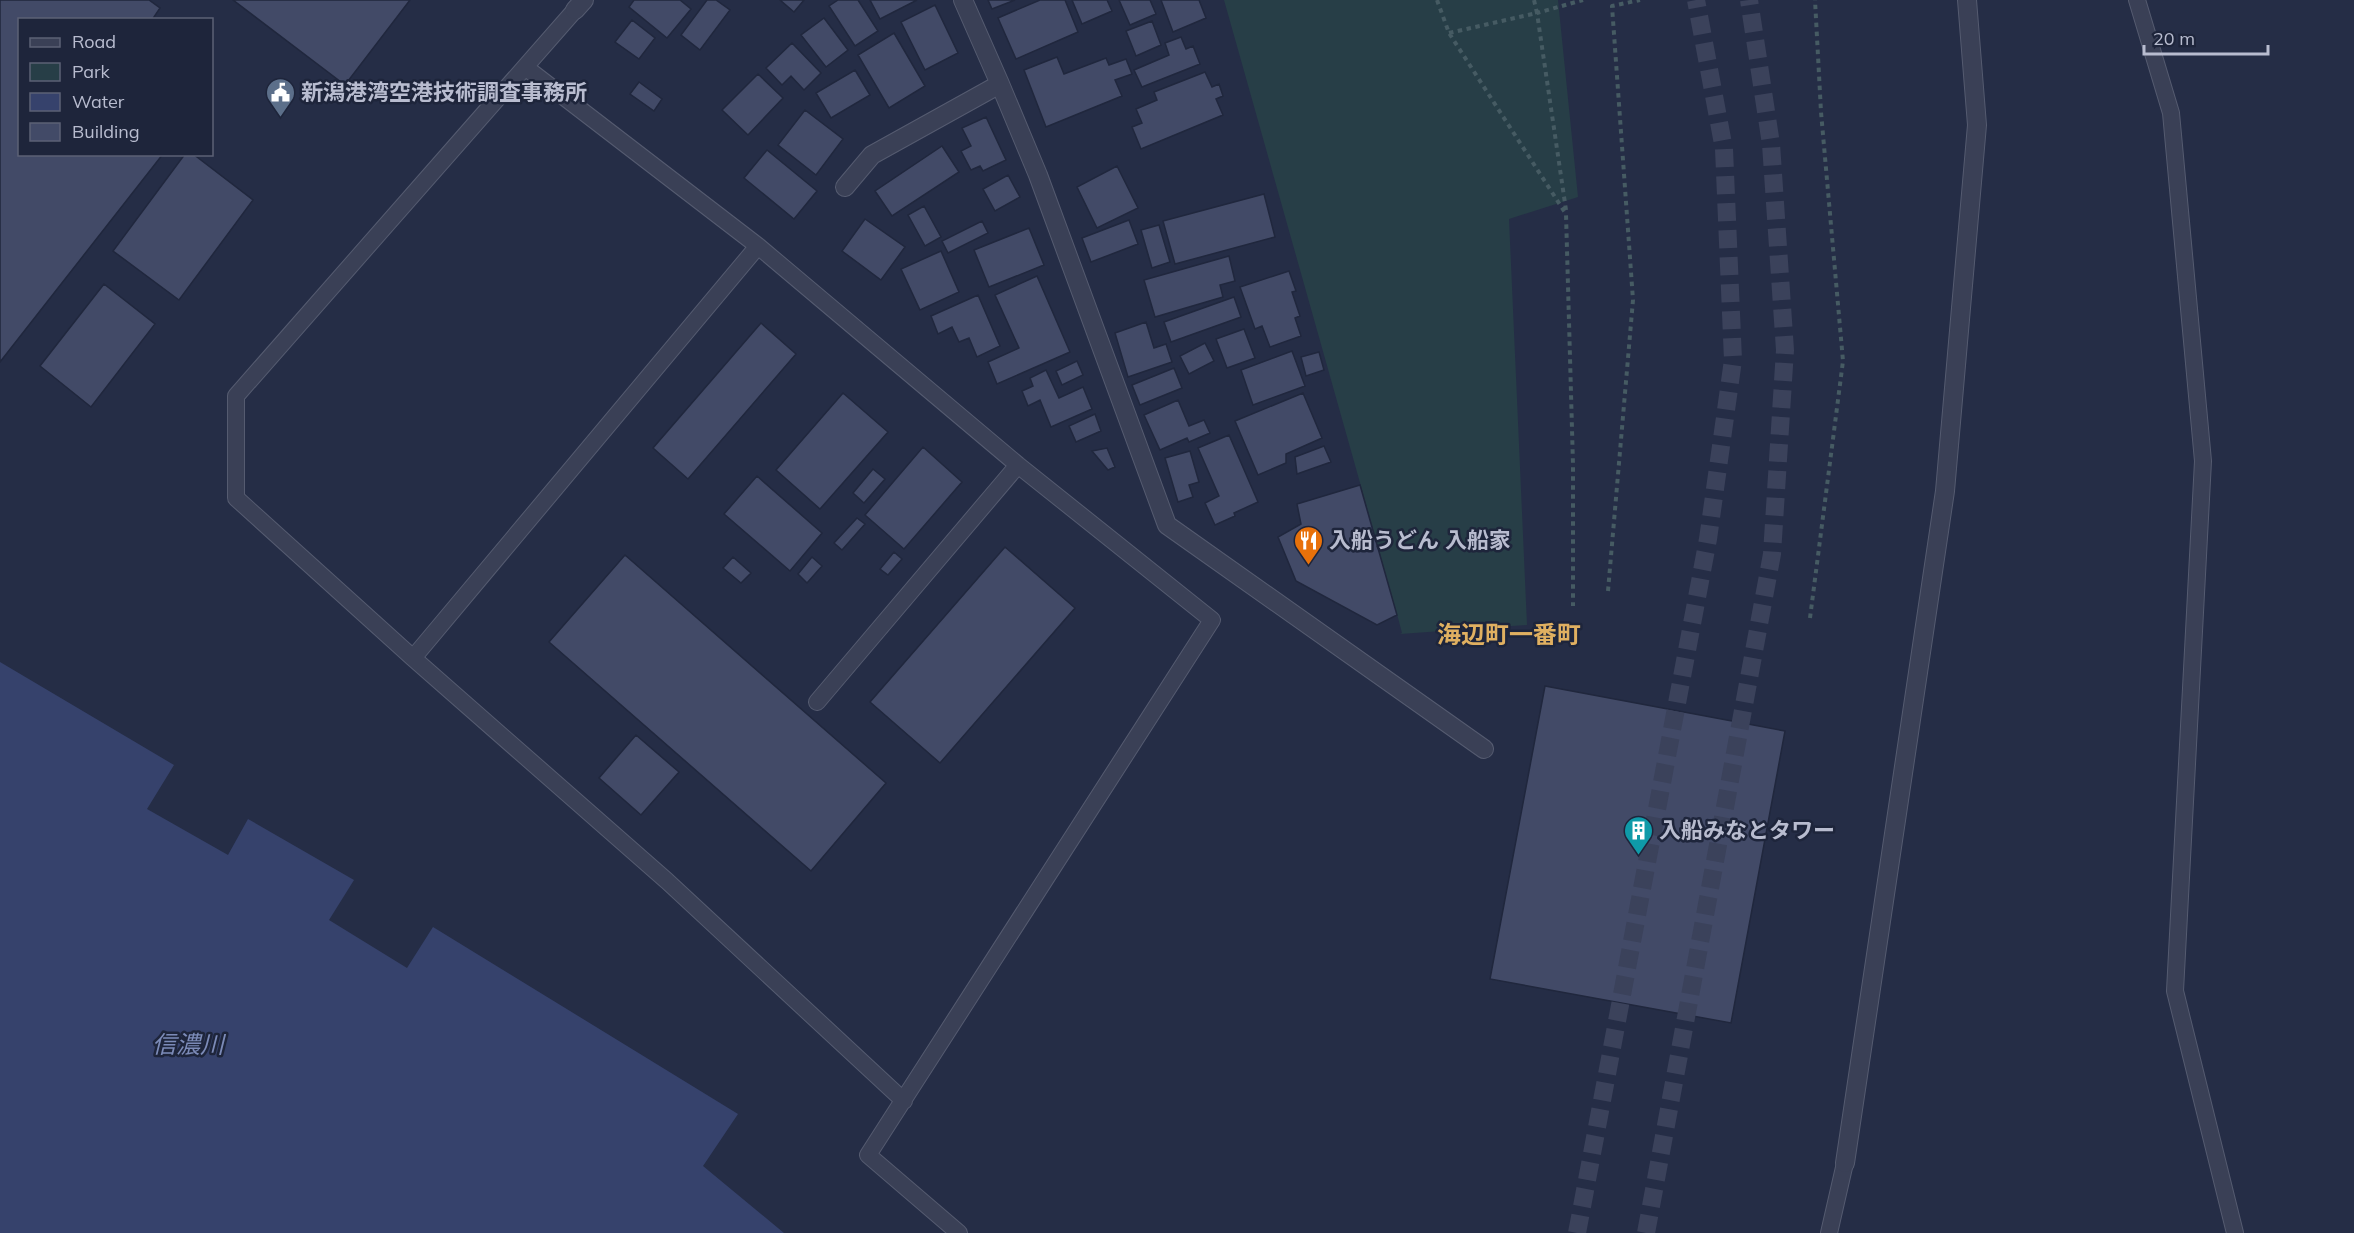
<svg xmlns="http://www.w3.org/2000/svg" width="2354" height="1233" font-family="Mulish,'Noto Sans JP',sans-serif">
	<rect width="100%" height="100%" fill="#252d46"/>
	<!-- green -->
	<path fill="#273e47" d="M1224 0H1558L1578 197 1509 219 1527 625 1400 634 1402 633 1397 614Z"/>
	<!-- water -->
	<path fill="#36426c" d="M0 662 174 765 147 809 228 855 248 819 354 880 329 920 407 968 433 927 738 1114 703 1166 784 1233H0Z"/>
	<!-- building -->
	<path fill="#424a67" stroke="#20273d" stroke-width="1.5" d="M0 0H149L160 8 152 20H20V154H163L0 362Z
		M233 0H410L345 85Z
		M634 0H680L691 9 667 38 629 7Z
		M707 0H716L730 10 700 50 681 35Z
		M780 0H804L794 12Z
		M838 0H858L878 31 855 46 829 6Z
		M870 0H917L880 19Z
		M988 0H1015L992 9Z
		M1040 0H1065L1078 32 1016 59 998 18Z
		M1072 0H1107L1112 11 1082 24Z
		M1119 0H1150L1156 14 1130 25Z
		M1161 0H1199L1206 18 1173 32Z
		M935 5 958 53 925 70 901 22Z
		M824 18 848 50 826 67 801 35Z
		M632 20 655 38 639 59 615 42Z
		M1152 21 1161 45 1136 56 1126 31Z
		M894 33 925 86 889 108 858 55Z
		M1181 37 1186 49 1193 46 1200 64 1142 87 1134 70 1169 55 1165 43Z
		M792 43 821 73 804 90 791 76 782 85 766 68Z
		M1057 57 1064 74 1106 58 1109 65 1126 59 1132 74 1115 80 1122 96 1046 127 1024 70Z
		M855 70 870 95 831 118 816 93Z
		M1205 72 1212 87 1219 84 1223 96 1216 99 1223 115 1141 149 1132 127 1142 123 1136 109 1157 100 1154 92Z
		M758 74 783 98 748 135 722 110Z
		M639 82 662 99 654 111 630 94Z
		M805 110 843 139 816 175 778 145Z
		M986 117 1006 160 983 171 980 166 971 170 961 151 971 146 962 128Z
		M942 146 959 172 892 216 875 191Z
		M767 150 817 191 794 219 744 178Z
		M185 154H193L253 200 179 300 113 251Z
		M1117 166 1138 208 1097 228 1077 187Z
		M1008 175 1020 197 995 211 983 189Z
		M1264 194 1275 237 1175 264 1163 221Z
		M924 206 941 237 925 246 908 215Z
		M865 219 905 247 881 280 842 251Z
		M1129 220 1138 244 1091 262 1082 238Z
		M982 221 988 233 948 253 942 241Z
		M1159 225 1170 262 1152 268 1141 230Z
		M1029 228 1044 265 989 287 974 250Z
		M941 251 959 292 920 310 901 269Z
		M1229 256 1235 281 1220 285 1223 297 1155 317 1144 280Z
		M1289 271 1296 291 1292 292 1300 316 1295 318 1301 336 1270 347 1262 326 1255 329 1240 287Z
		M1037 276 1070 352 997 384 988 362 1019 348 995 295Z
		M104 284 155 324 91 407 40 366Z
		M978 295 1000 346 977 357 969 338 959 342 952 327 938 334 931 316Z
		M1234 297 1241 317 1171 342 1164 322Z
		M1146 322 1154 348 1166 344 1172 362 1128 377 1115 333Z
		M761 323 796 354 688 479 653 448Z
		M1244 329 1255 358 1227 368 1216 339Z
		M1205 343 1214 361 1189 374 1180 356Z
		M1292 351 1305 386 1253 405 1241 370Z
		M1319 352 1324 370 1306 376 1301 357Z
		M1077 361 1083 375 1062 385 1056 371Z
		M1174 368 1182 388 1140 405 1132 385Z
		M1046 370 1059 398 1083 387 1092 409 1051 427 1040 400 1028 406 1022 391 1033 386 1030 378Z
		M843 393 888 432 820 509 776 470Z
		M1303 393 1322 438 1286 454V463L1258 475 1235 421Z
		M1178 400 1189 426 1204 420 1210 433 1189 442 1187 438 1160 450 1144 415Z
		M1095 414 1101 431 1076 442 1069 426Z
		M1229 435 1258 502 1234 513 1235 516 1215 525 1205 503 1219 496 1198 448Z
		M1324 446 1331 462 1297 474 1295 457Z
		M923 447 962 482 904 549 865 515Z
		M1107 448 1115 467 1108 470 1092 451Z
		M1190 451 1199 482 1189 485 1193 497 1178 502 1165 458Z
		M873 469 885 479 864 503 853 493Z
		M757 476 822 533 790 571 724 514Z
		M1360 485 1397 615 1377 625 1296 581 1278 537 1301 524 1297 504Z
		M857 518 865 524 842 550 834 543Z
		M1005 547 1075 608 940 763 870 702Z
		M894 552 902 559 888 575 880 569Z
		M625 555 886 783 811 871 549 642Z
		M733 557 751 573 741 583 723 568Z
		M812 557 822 566 807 583 798 574Z
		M1545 686 1785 731 1731 1023 1490 979Z
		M636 735 679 772 641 815 599 778Z"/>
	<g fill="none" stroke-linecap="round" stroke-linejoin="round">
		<!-- secondary-tunnel -->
		<path stroke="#3b425b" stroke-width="18" stroke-dasharray="18 9" stroke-linecap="butt" d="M1577 1233 1708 539 1733 360 1724 149 1696 0
			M1646 1233 1772 554 1785 350 1771 144 1749 0"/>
		<defs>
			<path id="lane" d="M2137 0 2171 113 2203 461 2175 991 2235 1233
				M575 10 236 396V498L413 658 667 881 904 1101
				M525 67 758 246 1018 465 1212 620 868 1155 959 1233
				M413 658 758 246
				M817 702 1018 465
				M1829 1233 1845 1163"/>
			<path id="street" d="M575 10 584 0
				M1000 84 1038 175 1167 525 1484 749
				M845 187 872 155 1000 84 963 0
				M1845 1163 1945 491 1977 125 1967 0"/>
		</defs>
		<!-- lane casing -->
		<use href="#lane" stroke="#555b70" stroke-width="18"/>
		<!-- street casing -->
		<use href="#street" stroke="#555b70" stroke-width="20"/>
		<!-- path -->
		<path stroke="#465b63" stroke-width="4" stroke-dasharray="4.5 4.5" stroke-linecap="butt" d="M1437 0 1449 33 1566 214 1573 465V606
			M1449 33 1537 13 1534 0
			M1566 210 1537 13 1583 0
			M1608 591 1633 300 1612 6 1640 0
			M1810 618 1843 361 1821 112 1815 0"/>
		<!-- lane -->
		<use href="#lane" stroke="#3a4056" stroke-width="16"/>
		<!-- street -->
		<use href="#street" stroke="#3a4056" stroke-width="18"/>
	</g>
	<!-- icons -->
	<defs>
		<symbol id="civic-pin" viewBox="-11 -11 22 30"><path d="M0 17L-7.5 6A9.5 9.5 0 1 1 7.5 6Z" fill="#5c6f8a" stroke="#1e253b"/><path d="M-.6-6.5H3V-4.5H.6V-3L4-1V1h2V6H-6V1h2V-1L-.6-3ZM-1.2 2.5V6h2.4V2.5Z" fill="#fff"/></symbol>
		<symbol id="restaurant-pin" viewBox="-11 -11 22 30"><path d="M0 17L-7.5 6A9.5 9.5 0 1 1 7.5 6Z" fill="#e8710a" stroke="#1e253b"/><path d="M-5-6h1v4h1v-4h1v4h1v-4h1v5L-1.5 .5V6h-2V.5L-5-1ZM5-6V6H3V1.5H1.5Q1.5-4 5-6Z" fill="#fff"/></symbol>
		<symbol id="building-pin" viewBox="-11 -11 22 30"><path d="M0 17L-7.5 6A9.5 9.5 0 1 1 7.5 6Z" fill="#0f9aa8" stroke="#1e253b"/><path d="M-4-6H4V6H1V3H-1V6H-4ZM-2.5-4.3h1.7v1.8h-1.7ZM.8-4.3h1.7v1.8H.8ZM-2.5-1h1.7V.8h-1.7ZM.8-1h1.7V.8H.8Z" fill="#fff"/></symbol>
	</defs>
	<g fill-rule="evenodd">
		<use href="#civic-pin" x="264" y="76" width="33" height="45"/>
		<use href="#restaurant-pin" x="1292" y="524" width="33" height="45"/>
		<use href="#building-pin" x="1622" y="814" width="33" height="45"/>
	</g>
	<g text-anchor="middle" stroke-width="5" stroke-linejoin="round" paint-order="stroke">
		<!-- poi labels -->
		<g font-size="22" font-weight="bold" fill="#b8bccf" stroke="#1e253b" text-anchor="start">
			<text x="301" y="100">新潟港湾空港技術調査事務所</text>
			<text x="1329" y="548">入船うどん 入船家</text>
			<text x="1659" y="838">入船みなとタワー</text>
		</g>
		<!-- neighbourhood labels -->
		<g font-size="24" font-weight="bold" fill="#e0b061" stroke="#1e253b">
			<text x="1509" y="643">海辺町一番町</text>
		</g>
		<!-- water labels -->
		<g font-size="24" font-style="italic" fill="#7c8bb8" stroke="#1e253b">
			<text x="188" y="1053">信濃川</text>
		</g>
	</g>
	<!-- legend -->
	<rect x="18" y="18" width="195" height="138" fill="#1e253b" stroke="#5c6176" stroke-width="1.5"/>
	<rect x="30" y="38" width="30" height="9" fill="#3a4056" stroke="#5c6176" stroke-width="1.5"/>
	<text x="72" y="48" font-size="18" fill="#b8bccf">Road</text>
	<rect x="30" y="63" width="30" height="18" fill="#273e47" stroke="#5c6176" stroke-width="1.5"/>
	<text x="72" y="78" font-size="18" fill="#b8bccf">Park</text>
	<rect x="30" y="93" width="30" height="18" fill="#36426c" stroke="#5c6176" stroke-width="1.5"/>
	<text x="72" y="108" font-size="18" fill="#b8bccf">Water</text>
	<rect x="30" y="123" width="30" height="18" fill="#424a67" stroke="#5c6176" stroke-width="1.5"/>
	<text x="72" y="138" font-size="18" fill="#b8bccf">Building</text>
	<!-- scale -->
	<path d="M2144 45v9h124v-9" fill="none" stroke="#b8bccf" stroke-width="3"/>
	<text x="2153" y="45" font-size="18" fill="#b8bccf" stroke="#1e253b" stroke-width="4.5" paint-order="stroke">20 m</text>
</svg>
